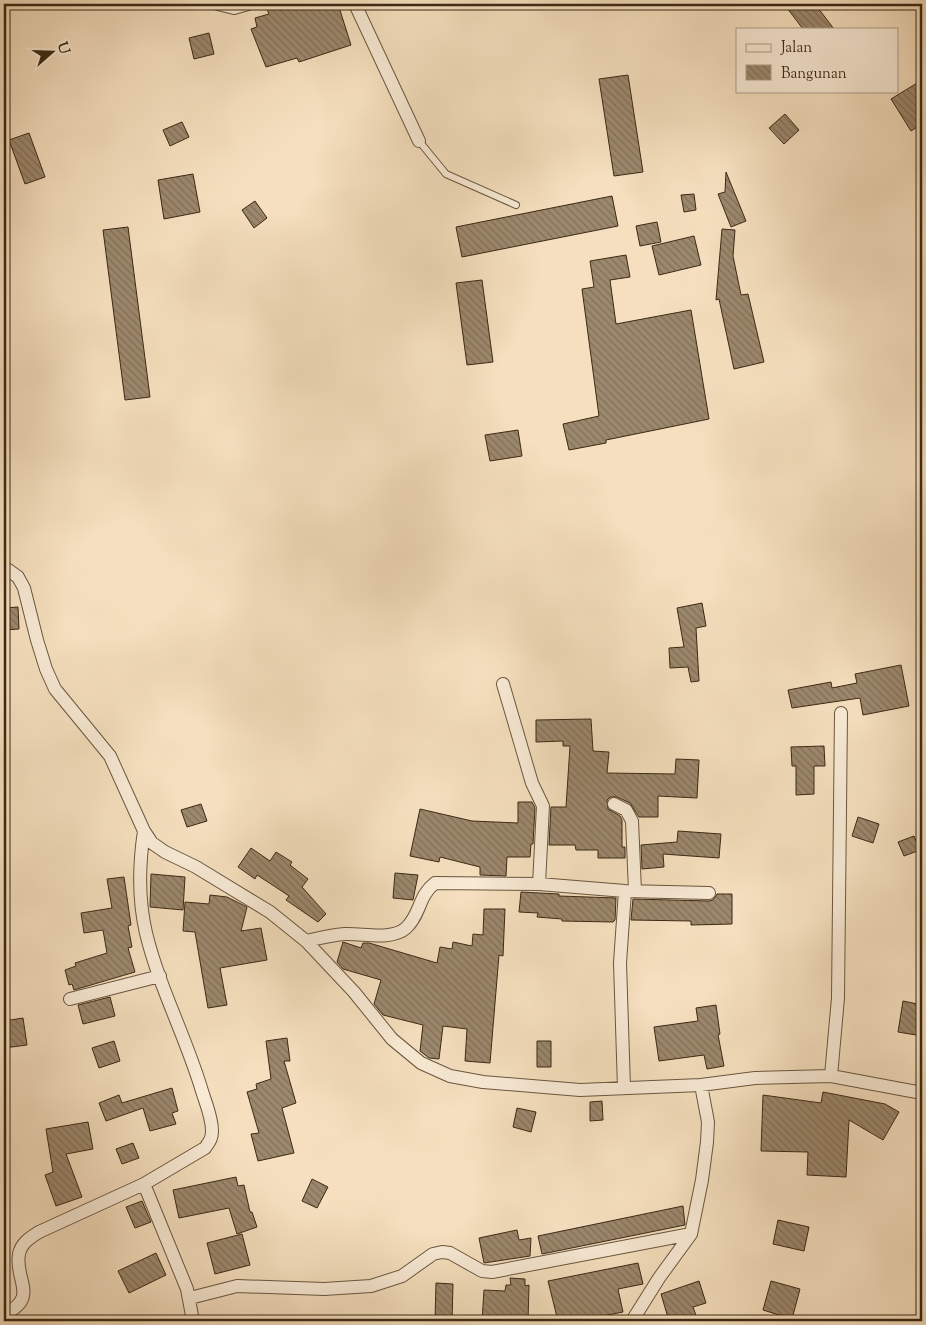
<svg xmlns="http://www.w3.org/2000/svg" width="926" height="1325" font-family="'Sorts Mill Goudy',serif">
	<defs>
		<pattern id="building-back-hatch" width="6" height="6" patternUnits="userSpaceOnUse" patternTransform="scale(1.25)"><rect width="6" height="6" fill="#9c886d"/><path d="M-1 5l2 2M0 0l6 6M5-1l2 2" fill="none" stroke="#806f58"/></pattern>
	</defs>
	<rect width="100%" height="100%" fill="#f5dfbe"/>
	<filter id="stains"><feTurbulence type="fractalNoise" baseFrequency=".004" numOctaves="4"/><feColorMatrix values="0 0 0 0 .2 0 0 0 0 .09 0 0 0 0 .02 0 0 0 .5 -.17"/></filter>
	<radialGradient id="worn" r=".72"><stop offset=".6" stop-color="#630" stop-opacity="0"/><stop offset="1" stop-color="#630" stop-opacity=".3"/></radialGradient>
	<!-- building -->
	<path fill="url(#building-back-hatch)" stroke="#3b2915" d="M285 4H338L351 45 299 62 297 58 266 67 251 29 257 27 255 18 269 14 267 9Z
		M784 4H815L834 29H803Z
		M209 33 214 54 194 59 189 38Z
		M628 75 643 172 614 176 599 79Z
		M922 80V124L911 131 891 99Z
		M785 114 799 130 784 144 769 128Z
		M182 122 189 137 170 146 163 130Z
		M29 133 45 177 25 184 9 140Z
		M726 172 746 221 731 227 718 194 725 192Z
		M193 174 200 212 164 219 158 180Z
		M694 194 696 210 684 212 681 195Z
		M612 196 618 226 462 257 456 227Z
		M255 201 267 218 254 228 242 210Z
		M657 222 661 242 640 246 636 226Z
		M128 227 150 397 125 400 103 230Z
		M722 229 735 230 733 256 741 295 748 294 764 362 734 369 719 299 716 300Z
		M694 236 701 265 659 275 652 246Z
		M626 255 630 277 610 280 616 324 691 310 709 419 606 440V443L569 450 563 424 599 416 582 289 594 287 590 261Z
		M482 280 493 362 467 365 456 283Z
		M518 430 522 456 490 461 485 435Z
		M702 603 706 626 696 628 699 681 691 682 688 667 670 668 669 648 684 647 677 608Z
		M18 607 19 629 4 630V608Z
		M901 665 909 706 863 715 860 698 792 708 788 690 831 682 832 688 857 683 855 674Z
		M591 719 593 751 609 752 607 773 675 774 676 759 699 760 697 798 658 796V817H639L630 803 617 797H610L607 800 608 809 620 816 622 820V847H625V858H598V850H576L575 845H549L551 807H566L570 746H563V741L536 742V720Z
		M824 746 825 766H814V794L796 795V766H792L791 747Z
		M518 802H532L535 808 533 844H531L530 857H507L506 876 480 875V867L440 857 439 862 410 856 420 809 472 821 518 823Z
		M201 804 207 821 187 827 181 810Z
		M858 817 879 824 873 843 852 836Z
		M678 831 721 834 719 858 663 854 664 867 642 869 641 845 677 842Z
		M914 836 920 850 904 856 898 842Z
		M251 848 270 861 276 852 292 862 290 865 308 879 302 887 326 914 318 922 286 900 289 896 274 886 257 875 255 879 238 867Z
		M395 873 418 875 413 900 393 898Z
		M151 874 185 877 183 910 150 907Z
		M124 877 131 925 128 926 132 947 128 948 135 972 74 990 72 984 69 985 65 970 76 966 75 963 107 953 103 930 84 933 81 913 112 908 107 879Z
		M521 892 559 894V896L616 898 615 920 613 922 562 921V919L537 917 538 913 519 912Z
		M717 894H732V924L691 925V921L631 920 633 899 709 901 713 900Z
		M210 895 227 897 247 907 241 931 261 928 267 960 220 968 227 1005 208 1008 195 932 183 931 185 902 209 904Z
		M484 909H505L503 956 499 955 490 1063 465 1061 467 1029 443 1026 439 1059 429 1058 420 1051 423 1025 383 1015 374 1004 381 980 343 969 337 962 343 942 361 948 363 943H369L437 963 440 947 452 949 453 942 472 946 473 934 483 935Z
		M110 997 115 1016 83 1024 78 1005Z
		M903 1001 922 1005V1036L898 1032Z
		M716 1005 720 1034 718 1035 724 1066 707 1069 704 1055 659 1061 654 1027 698 1021 696 1008Z
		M23 1018 27 1045 4 1048V1021Z
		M287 1038 290 1061H284L296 1103 282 1108 294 1153 258 1161 251 1134 259 1133 247 1092 257 1089 256 1084 271 1079 266 1041Z
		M114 1041 120 1061 99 1068 92 1048Z
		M537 1041H551V1067H537Z
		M172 1088 178 1111 172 1113 176 1124 150 1131 143 1108 106 1121 99 1103 119 1095 122 1103Z
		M823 1092 885 1104 899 1112 883 1140 849 1120 846 1177 807 1175 808 1152 761 1151 763 1095 821 1103Z
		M602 1101 603 1120 590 1121V1102Z
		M517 1108 536 1112 531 1132 513 1127Z
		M88 1122 93 1149 66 1154 82 1197 56 1206 45 1175 53 1172 46 1129Z
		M133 1143 139 1158 122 1164 116 1149Z
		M236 1177 238 1186 244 1185 250 1212H252L257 1227 237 1234 229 1208 179 1218 173 1190Z
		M312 1179 328 1187 317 1208 302 1201Z
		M142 1201 151 1222 135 1228 126 1207Z
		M683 1206 685 1225 542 1254 538 1236Z
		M778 1220 809 1227 804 1251 773 1244Z
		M517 1230 519 1240 531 1238 530 1256 484 1263 479 1238Z
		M242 1234 250 1265 215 1274 207 1243Z
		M156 1253 166 1275 129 1293 118 1271Z
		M638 1263 643 1284 618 1289 623 1312 578 1321H558L548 1281Z
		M510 1278 525 1279V1286L529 1285 528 1321H482L484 1290 505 1291 506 1285H511Z
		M699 1281 706 1303 693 1307 698 1321H669L661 1294Z
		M771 1281 800 1289 792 1319 763 1310Z
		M436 1283 453 1284 452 1321H435Z"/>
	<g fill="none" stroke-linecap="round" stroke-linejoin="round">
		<defs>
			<path id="service" d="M419 141 446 174 516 205"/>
			<path id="minor" d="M218 4 234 8 248 4
				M355 4 419 141
				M4 567 18 577 24 588 37 640 46 669 55 689 110 756 144 831 152 843 165 852 196 867 270 912 306 941 354 992 392 1039 421 1063 450 1076 483 1082 580 1090 701 1085 755 1078 831 1076 922 1093
				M503 684 532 783 543 806 539 884
				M614 804 626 810 632 821 635 891
				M306 941C319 938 332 935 345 934 363 933 391 941 406 928 421 914 418 896 435 883L539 884 625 891 709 893
				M70 999 160 976
				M831 1076 838 998 841 713
				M624 1088 620 963 625 891
				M144 1184 187 1289 193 1321
				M190 1298 237 1286 324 1289 371 1286 402 1276 433 1254 442 1252 450 1253 482 1271 492 1272 691 1234
				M4 1314C40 1298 14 1279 19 1254 21 1243 31 1237 39 1232L144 1184 205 1148C209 1142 212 1139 212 1131 212 1117 206 1104 202 1091 186 1037 159 987 146 933 138 899 139 864 144 831
				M632 1321 659 1278 691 1234 702 1180 707 1142 708 1122 701 1085"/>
		</defs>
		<!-- service casing -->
		<use href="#service" stroke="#6a563f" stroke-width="8"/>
		<!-- minor casing -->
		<use href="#minor" stroke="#6a563f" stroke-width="14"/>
		<!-- service -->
		<use href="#service" stroke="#f8ead5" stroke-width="6"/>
		<!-- minor -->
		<use href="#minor" stroke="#f8ead5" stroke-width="12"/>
	</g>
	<!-- margin -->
	<rect width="926" height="1325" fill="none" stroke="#f5dfbe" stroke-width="20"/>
	<rect x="5" y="5" width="916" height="1315" fill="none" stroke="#3b2915" stroke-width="2.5"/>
	<rect x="10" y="10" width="906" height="1305" fill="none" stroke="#3b2915"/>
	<!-- legend -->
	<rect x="736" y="28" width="162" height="65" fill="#f8ead5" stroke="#ac9d88"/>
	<rect x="746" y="44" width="25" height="8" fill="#f8ead5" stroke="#ac9d88"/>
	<text x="781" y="52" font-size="15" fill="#3b2915">Jalan</text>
	<rect x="746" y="65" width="25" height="15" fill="url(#building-back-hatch)" stroke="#ac9d88"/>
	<text x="781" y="78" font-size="15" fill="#3b2915">Bangunan</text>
	<!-- north arrow -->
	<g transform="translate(52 52) rotate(70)" stroke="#f8ead5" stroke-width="4" paint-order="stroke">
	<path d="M0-4L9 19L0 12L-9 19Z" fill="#3b2915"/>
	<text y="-8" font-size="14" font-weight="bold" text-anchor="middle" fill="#3b2915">U</text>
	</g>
	<rect width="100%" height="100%" filter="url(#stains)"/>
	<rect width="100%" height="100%" fill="url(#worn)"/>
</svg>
